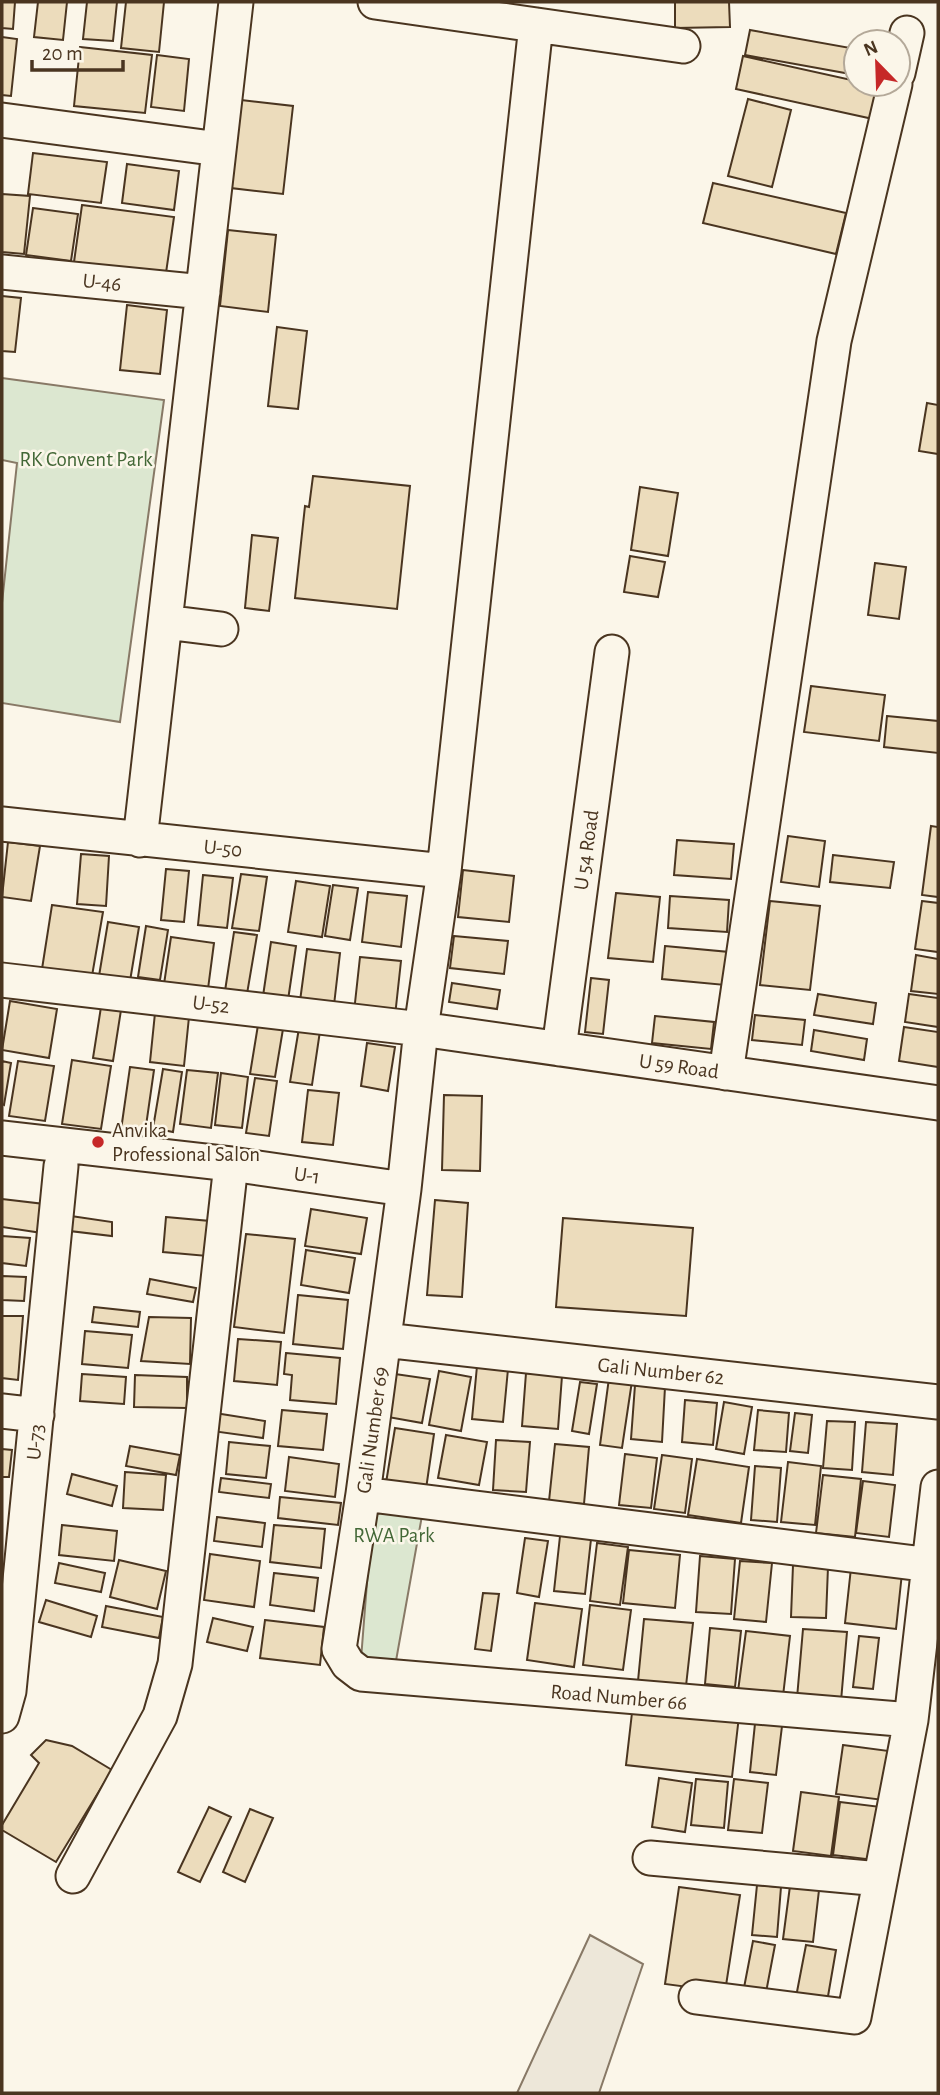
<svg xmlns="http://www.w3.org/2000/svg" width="940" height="2095" font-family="'Alegreya Sans',sans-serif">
	<rect width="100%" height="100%" fill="#fbf6e9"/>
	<!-- green -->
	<path fill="#dce7d0" stroke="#887966" stroke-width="2" d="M2 378 164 400 120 722 2 703V603L17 463 2 460Z
		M373 1506 423 1510 394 1672H360Z"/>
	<!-- parking -->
	<path fill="#ede7d9" stroke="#887966" stroke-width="2" d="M590 1935 643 1964 599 2093H517Z"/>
	<!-- building -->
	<path fill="#ecdcbc" stroke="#4a3520" stroke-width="2" d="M2 2H15L13 29 2 28Z
		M38 2H67L63 40 34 37Z
		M87 2H117L113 41 83 39Z
		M126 2H164L159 52 121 48Z
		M675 2H729L730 27 675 28Z
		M750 30 856 49V75L745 55Z
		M2 37 17 39 11 96 2 95Z
		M80 47 152 55 145 113 74 106Z
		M157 55 189 59 184 111 151 107Z
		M743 56 856 81V84L880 86 873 119 736 89Z
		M748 99 791 110 772 187 728 176Z
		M241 100 293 106 283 194 231 188Z
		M33 153 107 162 101 203 28 194Z
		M127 164 179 171 174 210 122 203Z
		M713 183 846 213 836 254 703 223Z
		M2 194 30 196 24 254 2 252Z
		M82 205 174 217 166 273 74 262Z
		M33 208 78 214 71 261 26 255Z
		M228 230 276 235 268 312 220 306Z
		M2 296 21 298 15 352 2 351Z
		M127 305 167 310 160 374 120 370Z
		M277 327 307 331 298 409 268 406Z
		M927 403 938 405V454L919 451Z
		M313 476 410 486 397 609 295 598 305 506 309 507Z
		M640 487 678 493 668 556 631 550Z
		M252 535 278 538 269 611 245 608Z
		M630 556 665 562 658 597 624 592Z
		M875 563 906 567 899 619 868 615Z
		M811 686 885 695 879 741 804 732Z
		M887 716 938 721V753L884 747Z
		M931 826 938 827V897L922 895Z
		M788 836 825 841 819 887 781 882Z
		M677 840 734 844 731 879 674 875Z
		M8 842 40 846 31 901 2 897Z
		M81 854 109 856 106 906 77 904Z
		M833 855 894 862 890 888 830 882Z
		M166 869 189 871 184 922 161 920Z
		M463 870 514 876 509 922 458 917Z
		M241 874 267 877 259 931 232 928Z
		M203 875 233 878 227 928 198 925Z
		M296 881 330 886 322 937 288 932Z
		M333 885 358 888 350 940 325 936Z
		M368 892 407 896 401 947 362 942Z
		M616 893 660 897 653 962 608 958Z
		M670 896 729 900 727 932 668 928Z
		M770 901 820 906 810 990 760 985Z
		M922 901 938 903V952L915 949Z
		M52 905 103 912 92 976 42 969Z
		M108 922 139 927 130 981 99 976Z
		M146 926 168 930 160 980 138 977Z
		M234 932 257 935 247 994 225 991Z
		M454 936 508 941 504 974 450 968Z
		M171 937 214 943 208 989 164 984Z
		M271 942 296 946 288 1000 263 996Z
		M665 946 729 952 725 985 662 979Z
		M307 949 340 953 334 1005 300 1001Z
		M916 955 938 959V994L911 991Z
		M360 957 401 961 395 1016 354 1012Z
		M591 978 609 980 603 1034 585 1032Z
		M452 983 500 990 497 1009 449 1002Z
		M818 994 876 1003 873 1024 814 1015Z
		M909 994 938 998V1027L905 1022Z
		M10 1001 57 1009 49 1058 2 1050Z
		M101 1007 121 1010 113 1061 93 1058Z
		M155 1013 189 1017 184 1066 150 1062Z
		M755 1015 805 1020 802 1045 752 1040Z
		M655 1016 714 1022 711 1049 652 1043Z
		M258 1025 283 1029 275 1077 250 1074Z
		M904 1027 938 1032V1067L899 1061Z
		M299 1028 320 1031 312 1085 290 1082Z
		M814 1030 867 1039 864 1060 811 1051Z
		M367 1043 395 1047 388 1091 361 1086Z
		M72 1060 111 1066 101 1129 62 1124Z
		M2 1061 11 1063 4 1105 2 1104Z
		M18 1061 54 1066 45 1121 9 1116Z
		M130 1067 154 1070 145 1133 121 1130Z
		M163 1069 182 1072 173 1132 153 1128Z
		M187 1070 218 1073 211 1128 180 1124Z
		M221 1073 248 1077 242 1128 215 1125Z
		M255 1078 277 1081 269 1136 246 1133Z
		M308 1090 339 1093 333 1145 302 1142Z
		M444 1095 482 1096 480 1171 442 1170Z
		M2 1199 44 1204 42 1233 2 1227Z
		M435 1200 468 1203 462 1297 427 1295Z
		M311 1209 367 1218 361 1254 305 1246Z
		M71 1216 112 1222V1236L70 1231Z
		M166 1217 210 1221 207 1256 163 1252Z
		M563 1218 693 1228 686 1316 556 1307Z
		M246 1234 295 1239 284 1333 234 1327Z
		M2 1236 30 1238 26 1266 2 1263Z
		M306 1250 355 1258 349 1293 301 1285Z
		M2 1276 26 1277 24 1301 2 1300Z
		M150 1279 196 1288 193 1302 147 1294Z
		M298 1295 348 1300 343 1349 293 1344Z
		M94 1307 140 1312 138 1327 92 1322Z
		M2 1316H23L18 1380 2 1378Z
		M149 1317 191 1318 190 1364 141 1361Z
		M85 1331 132 1335 128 1368 82 1364Z
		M238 1339 281 1342 277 1385 234 1381Z
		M286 1353 340 1358 336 1404 290 1400 292 1375 284 1374Z
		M477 1366 508 1369 503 1422 472 1419Z
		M439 1371 471 1377 461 1431 429 1425Z
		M526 1373 562 1376 558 1429 522 1426Z
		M82 1374 126 1377 124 1404 80 1401Z
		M395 1374 430 1379 422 1423 388 1417Z
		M135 1375 187 1377V1408L134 1407Z
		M609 1378 632 1381 622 1448 600 1445Z
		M580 1382 597 1384 589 1434 572 1431Z
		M635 1385 665 1387 662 1442 631 1439Z
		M685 1400 717 1403 713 1445 682 1442Z
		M724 1402 752 1407 744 1454 716 1449Z
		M282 1410 327 1414 323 1450 278 1446Z
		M758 1410 789 1413 786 1452 754 1450Z
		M215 1413 265 1421 263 1438 212 1431Z
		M795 1413 812 1415 808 1453 790 1451Z
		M827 1421 855 1422 852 1470 823 1468Z
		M866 1422 897 1424 893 1475 862 1472Z
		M395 1428 434 1434 426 1489 386 1483Z
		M446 1435 487 1442 479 1485 438 1478Z
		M496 1440 530 1442 526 1492 493 1490Z
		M229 1442 270 1446 266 1478 226 1474Z
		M555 1444 589 1447 584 1504 549 1501Z
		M130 1446 180 1455 176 1475 126 1466Z
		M2 1449 12 1450 9 1477H2Z
		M625 1454 657 1458 651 1508 619 1505Z
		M662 1455 692 1459 685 1513 654 1509Z
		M289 1457 339 1464 335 1497 285 1491Z
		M697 1459 749 1467 741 1523 688 1515Z
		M788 1462 821 1466 815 1525 781 1522Z
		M755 1466 781 1468 777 1522 751 1520Z
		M125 1472 166 1475 163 1510 123 1508Z
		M72 1474 117 1486 112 1506 67 1494Z
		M823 1475 861 1479 855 1537 816 1533Z
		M221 1478 271 1484 269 1498 219 1492Z
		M863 1481 895 1485 889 1537 856 1533Z
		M280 1497 341 1503 338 1525 278 1518Z
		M217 1517 265 1523 262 1547 214 1541Z
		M62 1525 117 1531 114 1561 59 1555Z
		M274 1525 325 1529 321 1568 270 1562Z
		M561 1527 592 1530 585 1594 554 1591Z
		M525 1538 548 1541 539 1597 517 1593Z
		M597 1543 628 1547 620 1605 590 1601Z
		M629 1550 680 1555 675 1608 623 1603Z
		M210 1554 260 1561 254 1607 204 1600Z
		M700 1556 735 1559 731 1614 696 1612Z
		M119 1560 166 1571 157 1609 110 1597Z
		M740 1561 772 1563 766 1622 734 1619Z
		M59 1563 105 1573 101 1592 55 1583Z
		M793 1565 828 1567 826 1618 791 1617Z
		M851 1568 902 1573 896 1629 845 1623Z
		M274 1573 318 1578 314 1611 270 1605Z
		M483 1593 499 1594 491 1651 475 1649Z
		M46 1600 97 1616 91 1637 39 1622Z
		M535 1603 582 1609 574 1667 527 1660Z
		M590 1605 631 1610 623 1670 583 1665Z
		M106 1606 163 1617 159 1638 102 1627Z
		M213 1618 253 1627 247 1651 207 1642Z
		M644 1619 693 1623 686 1686 638 1681Z
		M265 1620 324 1627 320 1665 260 1658Z
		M710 1628 741 1631 735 1687 705 1684Z
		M803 1629 847 1632 841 1701 797 1698Z
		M746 1631 790 1636 783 1696 738 1691Z
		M859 1636 879 1638 873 1689 853 1687Z
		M633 1704 739 1716 732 1777 626 1765Z
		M756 1714 783 1718 776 1775 750 1772Z
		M46 1740 72 1746 112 1770 56 1862 2 1830V1825L39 1763 31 1755Z
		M843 1745 889 1751 883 1800 836 1794Z
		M659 1778 692 1783 685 1832 652 1827Z
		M696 1779 728 1782 724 1828 691 1825Z
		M734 1779 768 1783 762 1833 728 1830Z
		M801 1792 839 1797 831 1856 793 1851Z
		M840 1802 881 1807 874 1860 833 1855Z
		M209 1807 231 1817 200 1882 178 1872Z
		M250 1809 273 1818 245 1882 223 1872Z
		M757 1885 781 1887 777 1937 752 1935Z
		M790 1886 819 1890 813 1942 783 1939Z
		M679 1887 740 1895 725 1992 665 1984Z
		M753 1941 775 1945 764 2003 742 1998Z
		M806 1945 836 1950 827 2002 796 1997Z"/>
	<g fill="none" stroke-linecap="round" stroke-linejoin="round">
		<defs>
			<path id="minor" d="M375 2 683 46
				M536 25 444 871 421 1029 404 1189 363 1494 339 1649 348 1664 361 1674 911 1720
				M898 73 907 33
				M2 120 219 149
				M2 272 203 292
				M165 622 221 629
				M2 824 444 871
				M140 840 236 2
				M2 980 421 1029 938 1103
				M559 1049 612 652
				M726 1073 834 341 895 84
				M2 1138 231 1164 404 1189
				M384 1340 938 1402
				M2 1411 37 1415
				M363 1494 938 1566
				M2 1716 9 1691 61 1166
				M650 1858 880 1879
				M73 1876 160 1716 175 1664 231 1164
				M696 1997 854 2017 911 1720 938 1487"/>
		</defs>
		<!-- minor casing -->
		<use href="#minor" stroke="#4a3520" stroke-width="37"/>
		<!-- minor -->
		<use href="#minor" stroke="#fbf6e9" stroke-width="33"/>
	</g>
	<!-- markers -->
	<circle fill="#c62828" stroke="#fbf6e9" stroke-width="2.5" cx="98" cy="1142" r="7"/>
	<g text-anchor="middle" stroke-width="5" stroke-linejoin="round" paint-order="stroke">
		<!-- street labels -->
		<g font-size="21" fill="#4a3520" stroke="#fbf6e9">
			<text transform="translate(102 282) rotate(6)" y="7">U-46</text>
			<text transform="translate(223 848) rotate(6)" y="7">U-50</text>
			<text transform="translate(586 850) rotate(-82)" y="7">U 54 Road</text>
			<text transform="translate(211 1004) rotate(7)" y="7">U-52</text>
			<text transform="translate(679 1066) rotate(8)" y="7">U 59 Road</text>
			<text transform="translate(307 1175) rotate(8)" y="7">U-1</text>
			<text transform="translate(661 1371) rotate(6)" y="7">Gali Number 62</text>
			<text transform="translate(372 1430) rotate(-82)" y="7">Gali Number 69</text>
			<text transform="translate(35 1442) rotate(-84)" y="7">U-73</text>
			<text transform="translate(619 1697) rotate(5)" y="7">Road Number 66</text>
		</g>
		<!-- park labels -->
		<g font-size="21" fill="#436837" stroke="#fbf6e9">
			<text x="86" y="466">RK Convent Park</text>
			<text x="394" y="1542">RWA Park</text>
		</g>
		<!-- poi labels -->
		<g font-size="21" fill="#4a3520" stroke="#fbf6e9" text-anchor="start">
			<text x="112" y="1137">Anvika<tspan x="112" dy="24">Professional Salon</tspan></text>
		</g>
	</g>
	<!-- border -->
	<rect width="940" height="2095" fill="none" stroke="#4a3520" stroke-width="7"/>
	<!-- north arrow -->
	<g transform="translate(877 63) rotate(337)"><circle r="33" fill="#fbf6e9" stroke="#b4a999" stroke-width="2"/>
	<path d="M0-5L12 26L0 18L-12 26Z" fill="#c62828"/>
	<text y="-10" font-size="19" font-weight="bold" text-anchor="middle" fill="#4a3520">N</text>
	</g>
	<!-- scale -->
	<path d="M32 60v10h91v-10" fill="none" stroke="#4a3520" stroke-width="3.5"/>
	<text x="42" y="60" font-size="21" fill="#4a3520" stroke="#fbf6e9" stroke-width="5" paint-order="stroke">20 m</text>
</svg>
